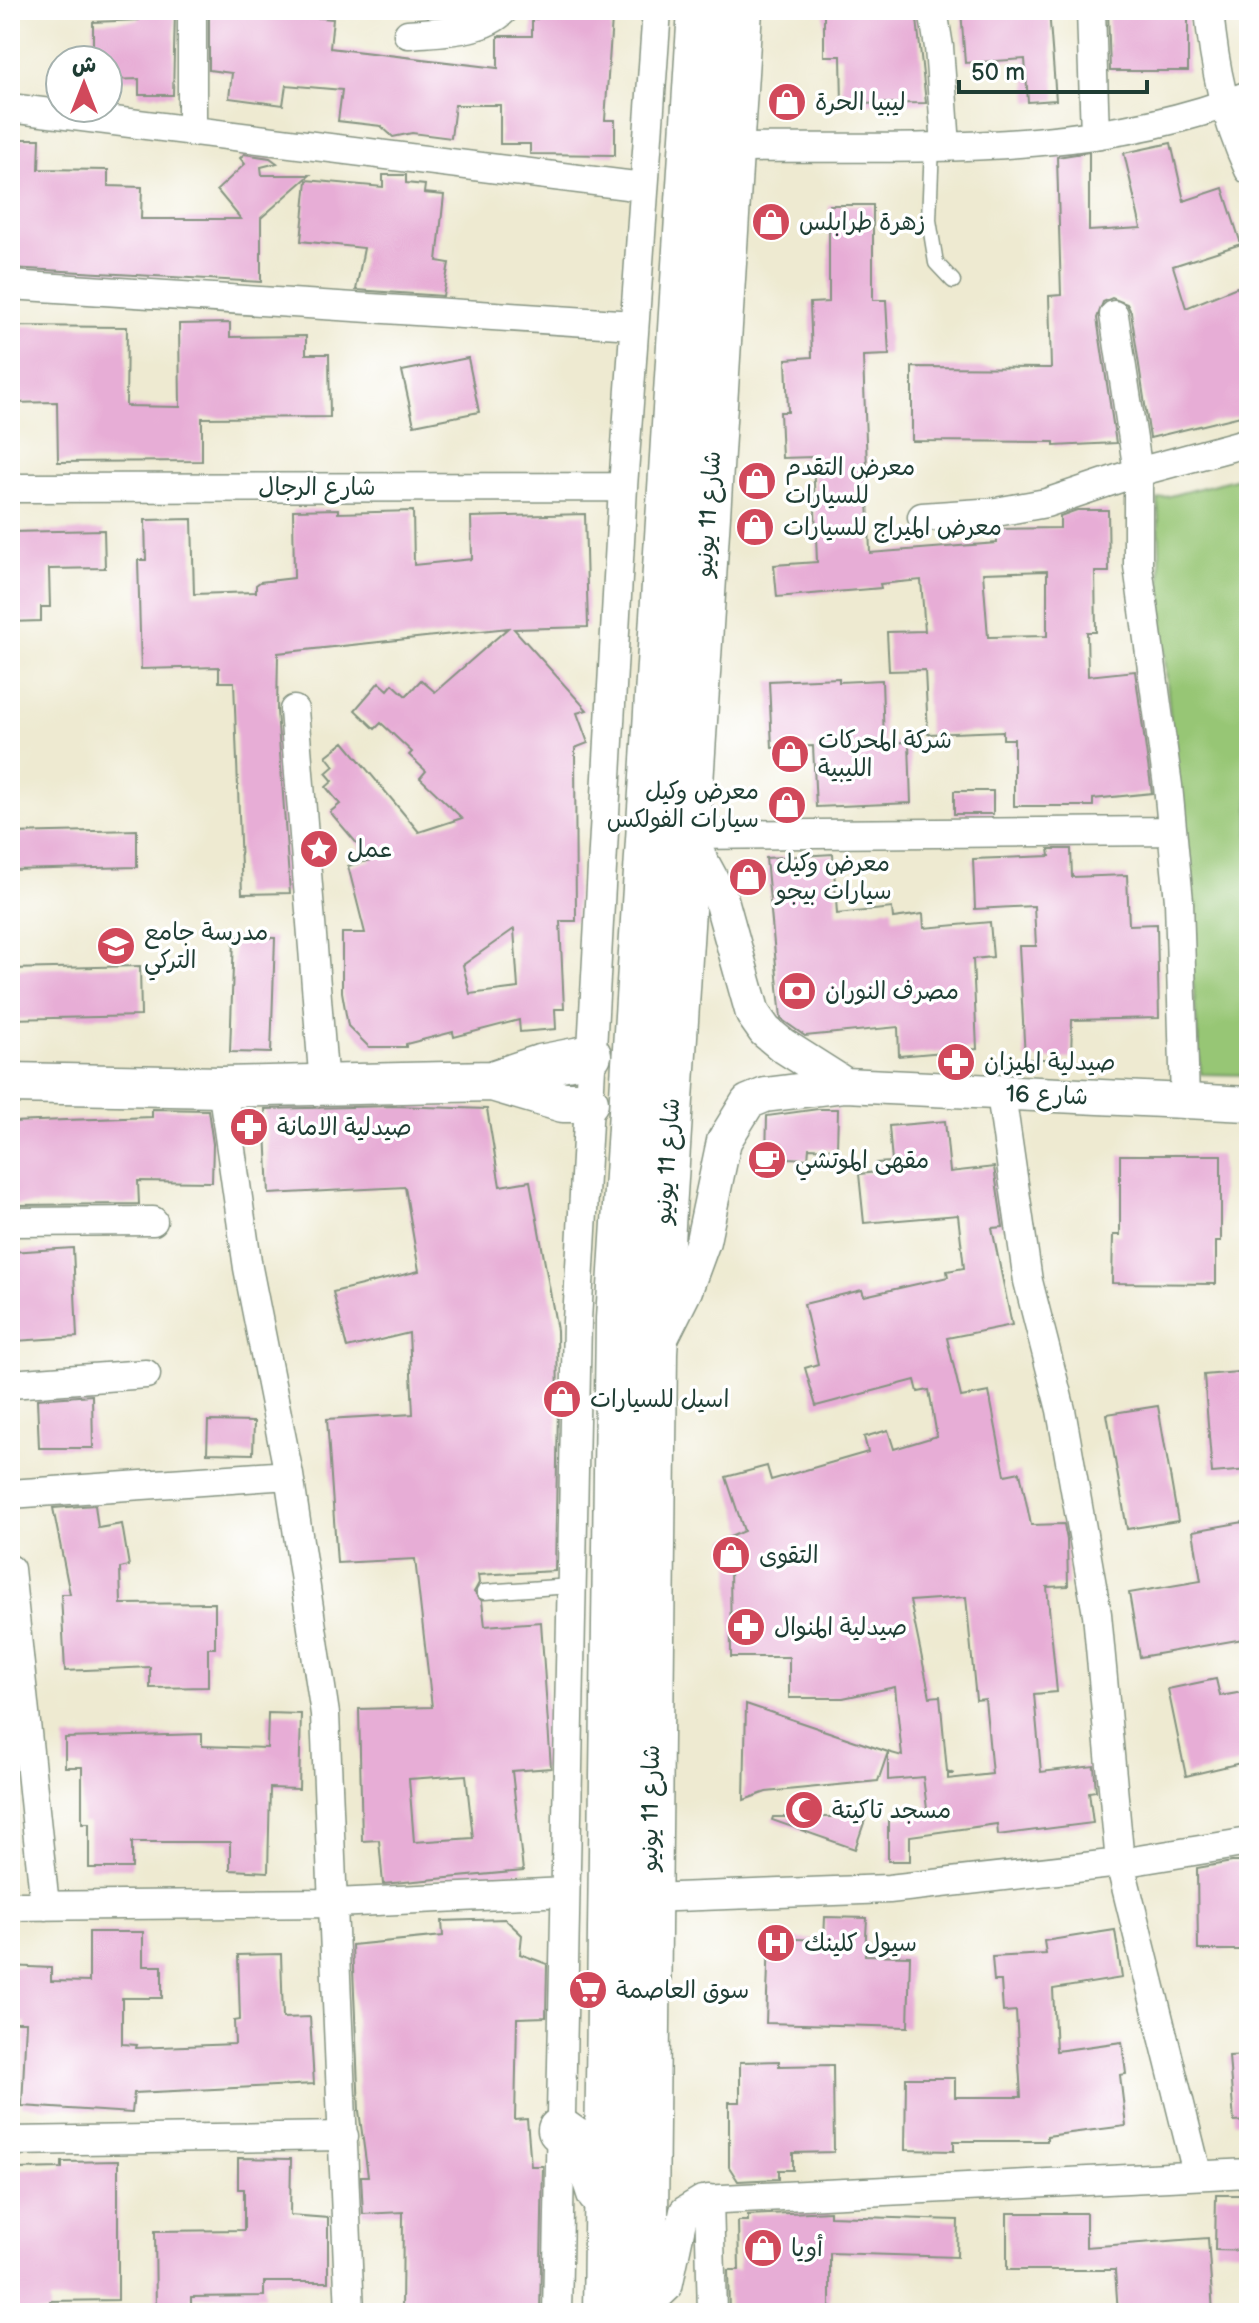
<svg xmlns="http://www.w3.org/2000/svg" width="1259" height="2323" font-family="'Balsamiq Sans','Playpen Sans Arabic',sans-serif">
	<rect width="100%" height="100%" fill="#fff"/>
	<filter id="ink" filterUnits="userSpaceOnUse"><feTurbulence type="fractalNoise" baseFrequency=".0125" numOctaves="2"/><feDisplacementMap in="SourceGraphic" scale="16" xChannelSelector="R" yChannelSelector="G"/><feConvolveMatrix kernelMatrix="1 2 1 2 8 2 1 2 1" color-interpolation-filters="sRGB"/></filter>
	<filter id="wash" filterUnits="userSpaceOnUse"><feTurbulence type="fractalNoise" baseFrequency=".006" numOctaves="4" result="noise"/><feDisplacementMap in="SourceGraphic" scale="32" xChannelSelector="R" yChannelSelector="G"/><feGaussianBlur stdDeviation="1.8" result="paint"/><feColorMatrix in="noise" values="0 0 0 0 0 0 0 0 0 0 0 0 0 0 0 0 0 1.4 0 .05"/><feComposite in="paint" operator="in"/></filter>
	<g filter="url(#wash)">
		<rect width="100%" height="100%" fill="#eeead1"/>
		<!-- green -->
		<path fill="#97c675" stroke="#5b8254" stroke-width="2" d="M1249 475V1075L1201 1074 1163 636 1158 499Z"/>
		<g id="blocks">
			<!-- building -->
			<path fill="#e7add6" fill-rule="evenodd" d="M139 10H175L173 95H139V79L108 80V60H93V22L139 20Z
				M209 10H269L268 13 333 19 330 48 498 68V36H532V19H537V10H585V19H612L605 120H615V155L530 154V144H500V105H455L451 138 412 133 393 137 381 126 338 121 342 90 286 85 283 105 229 98 232 73 209 70Z
				M824 10H916L926 103 842 104 841 56H824Z
				M961 10H1049L1056 100 1028 102 1025 59 965 63Z
				M1108 10H1188V71H1110Z
				M10 139H40L39 169 108 170V186L142 187 141 219H241L217 190 245 164 240 158 244 154 270 158 277 163 261 167 262 175H310L261 218V282L10 268Z
				M1171 143 1184 201 1223 188 1241 244 1173 266 1186 308 1249 282V414L1150 438 1131 312 1127 304 1112 298 1103 302 1097 318 1116 443 1054 446V442L912 441V367L1051 368 1049 296 1061 295 1057 157 1089 152V231L1141 228 1124 153Z
				M383 175H406V183L425 185 424 193 444 195 437 261 449 263 443 296 356 290 364 248 301 241 307 180 383 187Z
				M829 205H873V300H886L889 355 863 356 870 553 997 543V529L1060 528V516L1077 510H1108L1109 572H1095L1096 632H1087L1088 676 1135 671 1152 793 1093 799V806H1014V739H1003V731L928 734 925 670 889 671 887 632 925 631 921 580 880 584 881 588 777 597 774 565 817 562 813 457 782 458 780 412H788L786 359 812 357 810 303 829 302ZM1047 571V636L988 637 983 573Z
				M230 323V337L306 336V354H329L330 417 202 418V461L58 462 57 402 10 403V326L127 327 126 406 180 407 179 324Z
				M468 358 479 412 414 425 402 371Z
				M338 509V513L413 511 414 565 472 559 471 517 585 514 588 627 514 629 587 710 577 713 588 743 575 748 576 921H560L564 1009H555L556 1029 520 1032 519 1020 454 1037 453 1032 406 1044V1047H369L348 1026 342 992V933H365L348 866 371 860 330 812 340 804 326 787 333 781 326 773 334 766 326 756 344 742 419 832 462 818 420 778 426 771 409 755 412 752 381 723 375 729 355 710 379 682 388 690 393 684 406 696 421 680 435 692 508 628 278 653 277 711 290 893 242 894 234 682H219V667L141 669 138 560H146L145 520 192 519 194 594 256 592V585L260 582 294 578 293 510ZM514 929 518 988 470 994 463 965Z
				M104 530 105 568 49 569 50 607H41V621L10 622V532Z
				M839 678V682L882 680 884 743 909 742 911 803 816 807 813 746 772 748 769 681Z
				M954 791H993V814H954Z
				M137 830V867L10 870V833Z
				M1049 849H1071L1072 877 1127 875 1129 925 1157 924 1159 1018 1072 1020 1071 1059H1025L1019 946H1036L1034 906 975 909 973 859 1050 856Z
				M833 854 837 914 892 908 893 918 923 914 924 928 990 922 993 957 973 959 977 1049 899 1056 898 1027 805 1036 781 1019 766 858Z
				M234 937 275 938 271 1053 230 1052Z
				M140 966 141 1016 10 1019V969Z
				M393 1106 487 1109 500 1186 530 1181 557 1330 558 1407 555 1571 478 1575 479 1583 474 1592 482 1601 485 1626 541 1622 551 1768 512 1771 523 1871 383 1884 379 1840 362 1841 359 1709 432 1707 415 1559 337 1563 327 1419 413 1414 409 1333 347 1348 333 1292 419 1271 405 1187 269 1194 265 1109ZM466 1775 473 1838 414 1842 409 1779Z
				M152 1109 208 1110 213 1144 212 1182 138 1181 139 1204 10 1205V1122L152 1117Z
				M818 1109H838L837 1149 809 1148 808 1159 766 1157 767 1116Z
				M945 1121 950 1172 994 1167 1003 1227 992 1228 1012 1325 947 1338 961 1397 989 1392 1005 1475 1020 1472 1031 1525 1064 1524 1067 1540 1068 1586 1047 1587 1057 1692 1034 1694 1041 1772 1094 1766 1096 1791 1089 1792 1093 1823 998 1835 997 1824 910 1836V1861H888V1817H928L923 1777 888 1780V1752L902 1756 895 1687 843 1698H789V1657H731L730 1562 725 1539 744 1531 726 1477 767 1466 771 1480 868 1452 864 1437 888 1430 894 1449 937 1436 929 1390 918 1392 915 1380 816 1406 805 1368 818 1364 804 1304 862 1290 864 1296 948 1277 947 1271 964 1268 958 1215 864 1223 859 1174 877 1172 876 1163 892 1162 889 1126ZM966 1597 976 1700 985 1699 992 1774 948 1779V1774H954L947 1771 940 1696 930 1697 910 1601Z
				M1120 1155H1221V1241H1216V1284L1112 1283 1113 1235H1120Z
				M73 1248 77 1337 15 1341 10 1252Z
				M1249 1371V1470L1212 1473 1204 1375Z
				M92 1395 93 1448H39L37 1399Z
				M1158 1406 1178 1521 1127 1529 1107 1414Z
				M208 1421 254 1422 253 1454 207 1453Z
				M95 1505 98 1528 122 1524 129 1566 120 1568 121 1604 215 1603V1648H208V1687L150 1688V1667L65 1671 61 1594H70L53 1508Z
				M1249 1521V1638L1140 1657 1129 1593 1201 1581 1193 1531Z
				M1216 1679 1220 1696 1249 1691V1761L1186 1776 1168 1689Z
				M746 1704 888 1752 878 1781 766 1792 744 1800Z
				M268 1713 301 1714 299 1789 270 1788 268 1872 230 1870V1842H132V1868H89V1823H82V1767H65V1738L202 1734V1746L267 1748Z
				M773 1817H866L855 1849 772 1820Z
				M1232 1862H1249V1950H1198L1197 1868Z
				M825 1917 867 1918 865 1955 910 1956 908 2027 766 2023 769 1938 824 1940Z
				M505 1919 522 1935 520 1954 547 1964 546 2017 517 2018 515 2120 527 2119 531 2166H543L540 2313H402L403 2212 363 2214 361 2176H368L359 2111 352 1945 443 1936 442 1921Z
				M1115 1930 1122 1978 1053 1989 1056 2051 1122 2042 1126 2074 1120 2075 1126 2126 1047 2136V2141H954V2151L905 2150 906 2078H955V2097H1021L1016 2011 1003 2012 1001 1981H994L992 1957 1046 1954 1044 1941Z
				M89 1932H143V1966H162V1998H122V2044L137 2045 136 2048 235 2044 234 2021 240 2020 238 1955 281 1954 283 2018 310 2017 314 2084 134 2093 132 2113 22 2106 26 2022H10V1966L51 1968V1981L89 1982Z
				M1249 2055V2121L1234 2122 1229 2056Z
				M779 2061V2066L833 2065 834 2152 793 2153V2170H779V2179L738 2181 729 2167V2102H740V2062Z
				M238 2158 291 2159 290 2215 328 2218V2282H264V2296L191 2297V2313H156L155 2231 244 2230V2189H238Z
				M118 2161V2300L50 2301V2313H10V2179H15V2169L62 2168V2162Z
				M1216 2195H1249V2251L1215 2250Z
				M830 2211V2216L958 2220 957 2257 830 2253V2313H729L728 2270H739L738 2221H748V2215Z
				M1007 2213H1086V2247L1208 2238 1213 2313H1118L1115 2270H1007Z"/>
		</g>
	</g>
	<g filter="url(#ink)">
		<use href="#blocks" fill-opacity="0" stroke="#869482" stroke-width="2"/>
		<g fill="none" stroke-linecap="round" stroke-linejoin="round">
			<defs>
				<path id="service" d="M932 145 929 220 936 263 953 281
					M484 1592 571 1586"/>
				<path id="minor" d="M192 10V132
					M933 10 939 47 946 146
					M1091 10 1095 135
					M1209 10C1214 67 1225 118 1249 170
					M408 34C438 31 482 33 504 10
					M10 108 643 187
					M731 148C900 146 1090 159 1249 95
					M10 285 634 325
					M1114 315 1138 472V566L1168 786 1179 901 1185 1100
					M10 488 623 487
					M922 517 996 512 1046 503 1138 472 1249 442
					M294 710 324 1086
					M687 835 1170 831
					M222 1087 248 1268 289 1475 325 1714 350 2313
					M1001 1094 1028 1281 1061 1410 1097 1614 1120 1863 1197 2173
					M10 1222 153 1221
					M10 1384 146 1374
					M10 1494 289 1475
					M10 1569 45 1906
					M649 1898 889 1889 1120 1863 1249 1842
					M10 1906 335 1903 565 1892
					M10 2141 344 2136
					M709 2199 712 2313
					M645 2309 668 2287 684 2211 702 2200 1249 2173
					M557 2313 577 1321 623 487 657 10"/>
				<path id="tertiary" d="M687 835 720 896 753 1014 765 1031 782 1045 845 1085
					M660 1340 685 1290 703 1241 724 1141 748 1102 765 1095 845 1085 1249 1104"/>
				<path id="secondary" d="M492 1081 563 1102H588
					M10 1083 222 1087 492 1081 540 1065 591 1055"/>
				<path id="trunk" d="M560 2130 584 2147 599 2193
					M605 2313 618 1319 700 10
					M645 2313 655 1352 740 10"/>
			</defs>
			<!-- service casing -->
			<use href="#service" stroke="#869482" stroke-width="17"/>
			<!-- minor casing -->
			<use href="#minor" stroke="#869482" stroke-width="31"/>
			<!-- tertiary casing -->
			<use href="#tertiary" stroke="#869482" stroke-width="37"/>
			<!-- secondary casing -->
			<use href="#secondary" stroke="#869482" stroke-width="43"/>
			<!-- trunk casing -->
			<use href="#trunk" stroke="#869482" stroke-width="47"/>
			<!-- service -->
			<use href="#service" stroke="#fff" stroke-width="14"/>
			<!-- minor -->
			<use href="#minor" stroke="#fff" stroke-width="28"/>
			<!-- tertiary -->
			<use href="#tertiary" stroke="#fff" stroke-width="34"/>
			<!-- secondary -->
			<use href="#secondary" stroke="#fff" stroke-width="40"/>
			<!-- trunk -->
			<use href="#trunk" stroke="#fff" stroke-width="44"/>
		</g>
	</g>
	<!-- icons -->
	<defs>
		<symbol id="shop-disc" viewBox="-11 -11 22 22"><circle r="9.5" fill="#d1495b" stroke="#fff"/><path d="M-5-2.5h2.3a2.7 3.5 0 0 1 5.4 0H5L5.5 6h-11ZM-1.5-2.5h3a1.5 2.3 0 0 0-3 0Z" fill="#fff"/></symbol>
		<symbol id="sight-disc" viewBox="-11 -11 22 22"><circle r="9.5" fill="#d1495b" stroke="#fff"/><path d="M0-6L1.8-2.2L6-1.7L2.9 1.2L3.7 5.4L0 3.3L-3.7 5.4L-2.9 1.2L-6-1.7L-1.8-2.2Z" fill="#fff"/></symbol>
		<symbol id="school-disc" viewBox="-11 -11 22 22"><circle r="9.5" fill="#d1495b" stroke="#fff"/><path d="M0-5L7-2L0 1L-7-2ZM-4 1L0 2.5L4 1V4Q0 6-4 4Z" fill="#fff"/></symbol>
		<symbol id="bank-disc" viewBox="-11 -11 22 22"><circle r="9.5" fill="#d1495b" stroke="#fff"/><path d="M-6-4H6V4H-6ZM0-2.3a2.3 2.3 0 1 0 0 4.6a2.3 2.3 0 1 0 0-4.6Z" fill="#fff"/></symbol>
		<symbol id="pharmacy-disc" viewBox="-11 -11 22 22"><circle r="9.5" fill="#d1495b" stroke="#fff"/><path d="M-2-6h4v4h4v4h-4v4h-4v-4h-4v-4h4Z" fill="#fff"/></symbol>
		<symbol id="cafe-disc" viewBox="-11 -11 22 22"><circle r="9.5" fill="#d1495b" stroke="#fff"/><path d="M-5.5-4.5H6V0H3Q3 3.5 0 3.5H-2.5Q-5.5 3.5-5.5 0ZM3-3.2v2h1.7v-2ZM-6 4.5H4V6H-6Z" fill="#fff"/></symbol>
		<symbol id="mosque-disc" viewBox="-11 -11 22 22"><circle r="9.5" fill="#d1495b" stroke="#fff"/><path d="M3.5-4.9A6 6 0 1 0 3.5 4.9A5 5 0 1 1 3.5-4.9Z" fill="#fff"/></symbol>
		<symbol id="hospital-disc" viewBox="-11 -11 22 22"><circle r="9.5" fill="#d1495b" stroke="#fff"/><path d="M-5-5h3v3.5h4V-5h3V5h-3V1.5h-4V5h-3Z" fill="#fff"/></symbol>
		<symbol id="supermarket-disc" viewBox="-11 -11 22 22"><circle r="9.5" fill="#d1495b" stroke="#fff"/><path d="M-6-5.5h2.5l.6 2H6L4.5 2H-2.5L-4.4-4H-6ZM-1.5 3.2a1.3 1.3 0 1 0 .1 0ZM3 3.2a1.3 1.3 0 1 0 .1 0Z" fill="#fff"/></symbol>
	</defs>
	<g fill-rule="evenodd">
		<use href="#shop-disc" x="765" y="80" width="44" height="44"/>
		<use href="#shop-disc" x="749" y="200" width="44" height="44"/>
		<use href="#shop-disc" x="735" y="459" width="44" height="44"/>
		<use href="#shop-disc" x="733" y="505" width="44" height="44"/>
		<use href="#shop-disc" x="768" y="732" width="44" height="44"/>
		<use href="#shop-disc" x="765" y="783" width="44" height="44"/>
		<use href="#sight-disc" x="297" y="827" width="44" height="44"/>
		<use href="#shop-disc" x="726" y="855" width="44" height="44"/>
		<use href="#school-disc" x="94" y="924" width="44" height="44"/>
		<use href="#bank-disc" x="775" y="969" width="44" height="44"/>
		<use href="#pharmacy-disc" x="934" y="1040" width="44" height="44"/>
		<use href="#pharmacy-disc" x="227" y="1105" width="44" height="44"/>
		<use href="#cafe-disc" x="745" y="1138" width="44" height="44"/>
		<use href="#shop-disc" x="540" y="1377" width="44" height="44"/>
		<use href="#shop-disc" x="709" y="1533" width="44" height="44"/>
		<use href="#pharmacy-disc" x="724" y="1605" width="44" height="44"/>
		<use href="#mosque-disc" x="782" y="1788" width="44" height="44"/>
		<use href="#hospital-disc" x="754" y="1921" width="44" height="44"/>
		<use href="#supermarket-disc" x="566" y="1968" width="44" height="44"/>
		<use href="#shop-disc" x="741" y="2226" width="44" height="44"/>
	</g>
	<g text-anchor="middle" stroke-width="7" stroke-linejoin="round" paint-order="stroke">
		<!-- poi labels -->
		<g font-size="24" fill="#1f3d34" stroke="#fff" text-anchor="start">
			<text x="815" y="110">ليبيا الحرة</text>
			<text x="799" y="230">زهرة طرابلس</text>
			<text x="785" y="475">معرض التقدم<tspan x="785" dy="28">للسيارات</tspan></text>
			<text x="783" y="535">معرض الميراج للسيارات</text>
			<text x="818" y="748">شركة المحركات<tspan x="818" dy="28">الليبية</tspan></text>
			<text x="759" y="799" text-anchor="end">معرض وكيل<tspan x="759" dy="28">سيارات الفولكس</tspan></text>
			<text x="347" y="857">عمل</text>
			<text x="776" y="871">معرض وكيل<tspan x="776" dy="28">سيارات بيجو</tspan></text>
			<text x="144" y="940">مدرسة جامع<tspan x="144" dy="28">التركي</tspan></text>
			<text x="825" y="999">مصرف النوران</text>
			<text x="984" y="1070">صيدلية الميزان</text>
			<text x="277" y="1135">صيدلية الامانة</text>
			<text x="795" y="1168">مقهى الموتشي</text>
			<text x="590" y="1407">اسيل للسيارات</text>
			<text x="759" y="1563">التقوى</text>
			<text x="774" y="1635">صيدلية المنوال</text>
			<text x="832" y="1818">مسجد تاكيتة</text>
			<text x="804" y="1951">سيول كلينك</text>
			<text x="616" y="1998">سوق العاصمة</text>
			<text x="791" y="2256">أويا</text>
		</g>
		<!-- street labels -->
		<g font-size="24" fill="#1f3d34" stroke="#fff">
			<text x="317" y="495">شارع الرجال</text>
			<text transform="translate(708 514) rotate(-86)" y="8">شارع 11 يونيو</text>
			<text transform="translate(1047 1095) rotate(2)" y="8">شارع 16</text>
			<text transform="translate(667 1161) rotate(-86)" y="8">شارع 11 يونيو</text>
			<text transform="translate(650 1808) rotate(-89)" y="8">شارع 11 يونيو</text>
		</g>
	</g>
	<!-- margin -->
	<rect width="1259" height="2323" fill="none" stroke="#fff" stroke-width="40"/>
	<!-- north arrow -->
	<g transform="translate(84 84)"><circle r="38" fill="#ffffff" stroke="#a5b1ae" stroke-width="2"/>
	<path d="M0-6L14 30L0 20L-14 30Z" fill="#d1495b"/>
	<text y="-12" font-size="22" font-weight="bold" text-anchor="middle" fill="#1f3d34">ش</text>
	</g>
	<!-- scale -->
	<path d="M959 80v12h188v-12" fill="none" stroke="#1f3d34" stroke-width="4"/>
	<text x="971" y="80" font-size="24" fill="#1f3d34" stroke="#ffffff" stroke-width="6" paint-order="stroke">50 m</text>
</svg>
